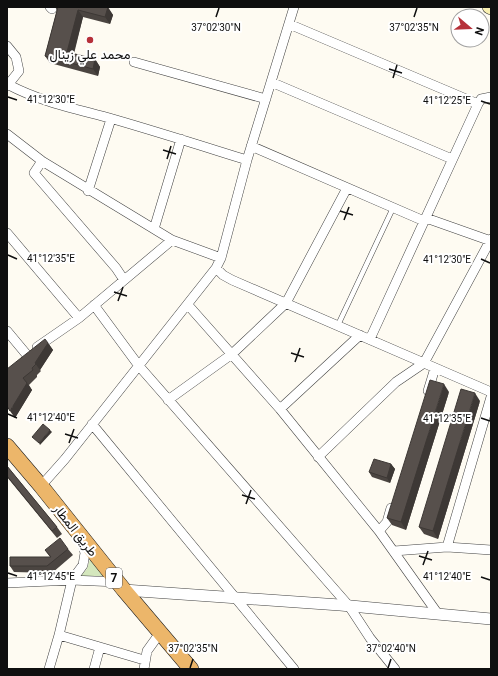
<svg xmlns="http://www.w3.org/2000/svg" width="498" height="676" font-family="Georgia,Vazirmatn,serif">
	<rect width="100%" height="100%" fill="#fefbf2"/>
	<!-- green -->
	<path fill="#d4e7bd" d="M90 559 104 576H80L87 569Z"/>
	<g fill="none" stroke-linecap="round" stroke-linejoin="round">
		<defs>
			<path id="service" d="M338 325 393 208"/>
			<path id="minor" d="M50 7 52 9
				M289 24 478 104
				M7 46 16 57 19 71 7 86
				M134 62 266 99
				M271 82 452 159
				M9 85C41 102 77 109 113 119 158 132 202 146 247 160
				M7 134 42 161 154 229 172 240 221 258
				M251 146 424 221
				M42 161 34 173 116 268 124 280
				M88 191 111 119
				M426 218 491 241
				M154 229 181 139
				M7 233 79 318
				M216 268 223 275 232 280 491 392
				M94 305 139 366 349 606 370 638 395 669
				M188 305 280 409 379 531 438 614
				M7 331 27 355
				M370 339 478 104 481 99 491 97
				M37 347 79 318 172 240
				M428 391 435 368
				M168 400 232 354 286 303 347 188
				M280 409 360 335
				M92 424 294 669
				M318 457 396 382 424 363 491 239
				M41 486 65 459 216 268 221 258 247 160 294 7
				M379 531 387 522 391 508
				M447 547 491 397
				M394 551 447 547 491 550
				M7 583 72 580 117 582
				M59 635 144 660
				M49 669 59 635 72 580 83 565 85 553 82 542
				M94 669 100 647
				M144 669 147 651 160 633"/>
			<path id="tertiary" d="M124 590 340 605 491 619"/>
			<path id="secondary" d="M489 7 491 8"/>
			<path id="trunk" d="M7 446 41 486 124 590 191 669"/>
		</defs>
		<!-- service casing -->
		<use href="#service" stroke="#424242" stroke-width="5.5"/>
		<!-- minor casing -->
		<use href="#minor" stroke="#424242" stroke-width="10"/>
		<!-- tertiary casing -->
		<use href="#tertiary" stroke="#424242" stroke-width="12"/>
		<!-- secondary casing -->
		<use href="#secondary" stroke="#313131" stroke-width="14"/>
		<!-- trunk casing -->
		<use href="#trunk" stroke="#202020" stroke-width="16"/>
		<!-- service -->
		<use href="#service" stroke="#fff" stroke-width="4.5"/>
		<!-- minor -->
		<use href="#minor" stroke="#fff" stroke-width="9"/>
		<!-- tertiary -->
		<use href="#tertiary" stroke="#fff" stroke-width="11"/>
		<!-- secondary -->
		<use href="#secondary" stroke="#f9f0b2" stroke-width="13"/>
		<!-- trunk -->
		<use href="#trunk" stroke="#ecb66a" stroke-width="15"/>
	</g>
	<!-- wall -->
	<path fill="#4b4541" d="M55 7H107L113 15 110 24 83 17 74 54 95 59 100 67 98 76 50 63 45 56 57 10Z
		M48 343 53 350 40 370 41 371 37 375V377L29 385 32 390 15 418 7 369Z
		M449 392 406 530 392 525 387 518Z
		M480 401 438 539 424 534 419 527Z
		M391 464 395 469 390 483 372 477 369 472Z
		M7 466 57 527 62 534 57 538 7 477Z
		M68 549 73 555 52 573 14 572 10 566 50 557 45 550Z"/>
	<!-- shaded-wall -->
	<path fill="#3d3835" d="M108 7 113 15 110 24 105 17Z
		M78 10 83 17 72 59 67 52Z
		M95 59 100 67 98 76 93 69Z
		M48 343 53 350 40 370 35 363Z
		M27 383 32 390 15 418 10 411Z
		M444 384 449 392 406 530 401 522Z
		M475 393 480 401 438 539 433 531Z
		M50 430 52 432 40 445 39 443Z
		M391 464 395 469 390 483 387 478Z"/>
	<!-- building -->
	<path fill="#57504c" stroke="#3d3835" d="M57 7H108L105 17 78 10 67 52 95 59 93 69 45 56 58 7Z
		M45 339 48 343 35 363 36 364 32 368 33 370 23 378 27 383 10 411 7 406V369Z
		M430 380 444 384 401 522 387 518Z
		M461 389 475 393 433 531 419 527Z
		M43 424 50 430 39 443 32 437Z
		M374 459 391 464 387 478 369 472Z
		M7 466 57 527 52 531 7 476Z
		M60 538 68 549 47 566H10V557H51L45 550Z"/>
	<!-- ticks -->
	<path fill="none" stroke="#0f0f0f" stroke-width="1.5" d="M216 17 219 8M414 17 417 8M389 69 402 73M393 78 397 65M8 97 17 100M481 101 490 104M163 150 176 154M167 159 171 146M340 211 353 215M344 220 349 207M8 255 17 259M481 259 490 263M114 292 127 296M118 301 123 287M291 353 304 357M295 362 300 348M8 414 17 418M481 418 490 421M65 434 78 438M69 443 74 429M242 495 255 499M246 504 251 490M419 556 432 560M423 565 428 551M8 573 17 576M481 577 490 580M190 668 193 659M388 668 391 659"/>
	<!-- markers -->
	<circle fill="#b63039" stroke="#fff" stroke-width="1.5" cx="90" cy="40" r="4"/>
	<g text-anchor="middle" stroke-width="4" stroke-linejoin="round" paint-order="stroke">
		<!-- shield labels -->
		<rect fill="#fff" stroke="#575757" stroke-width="1" x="106" y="568" width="16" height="20" rx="3"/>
		<g font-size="12" font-weight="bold" fill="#0f0f0f">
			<text x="114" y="582">7</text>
		</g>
		<!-- poi labels -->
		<g font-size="13" fill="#0f0f0f" stroke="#fff">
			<text x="90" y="59">محمد علي زينال</text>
		</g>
		<!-- street labels -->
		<g font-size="13" fill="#0f0f0f" stroke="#fff">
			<text transform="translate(76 530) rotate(52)" y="5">طريق المطار</text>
		</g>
	</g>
	<g font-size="10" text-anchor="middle" fill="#0f0f0f" stroke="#fff" stroke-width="4" stroke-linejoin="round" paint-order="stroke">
		<text x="216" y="31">37°02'30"N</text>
		<text x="414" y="31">37°02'35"N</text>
		<text x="51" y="103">41°12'30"E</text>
		<text x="447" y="104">41°12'25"E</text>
		<text x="51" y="262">41°12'35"E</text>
		<text x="447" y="263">41°12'30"E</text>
		<text x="51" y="421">41°12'40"E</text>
		<text x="447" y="422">41°12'35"E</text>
		<text x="51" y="580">41°12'45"E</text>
		<text x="447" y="580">41°12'40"E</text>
		<text x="193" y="652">37°02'35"N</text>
		<text x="391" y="652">37°02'40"N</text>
	</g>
	<!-- border -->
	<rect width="498" height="676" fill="none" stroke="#0f0f0f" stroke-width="16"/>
	<!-- north arrow -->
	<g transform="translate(470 28) rotate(109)"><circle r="19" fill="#ffffff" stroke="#9f9f9f"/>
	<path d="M0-3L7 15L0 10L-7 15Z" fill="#b63039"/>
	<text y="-6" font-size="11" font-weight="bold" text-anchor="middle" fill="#0f0f0f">N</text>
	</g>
</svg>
